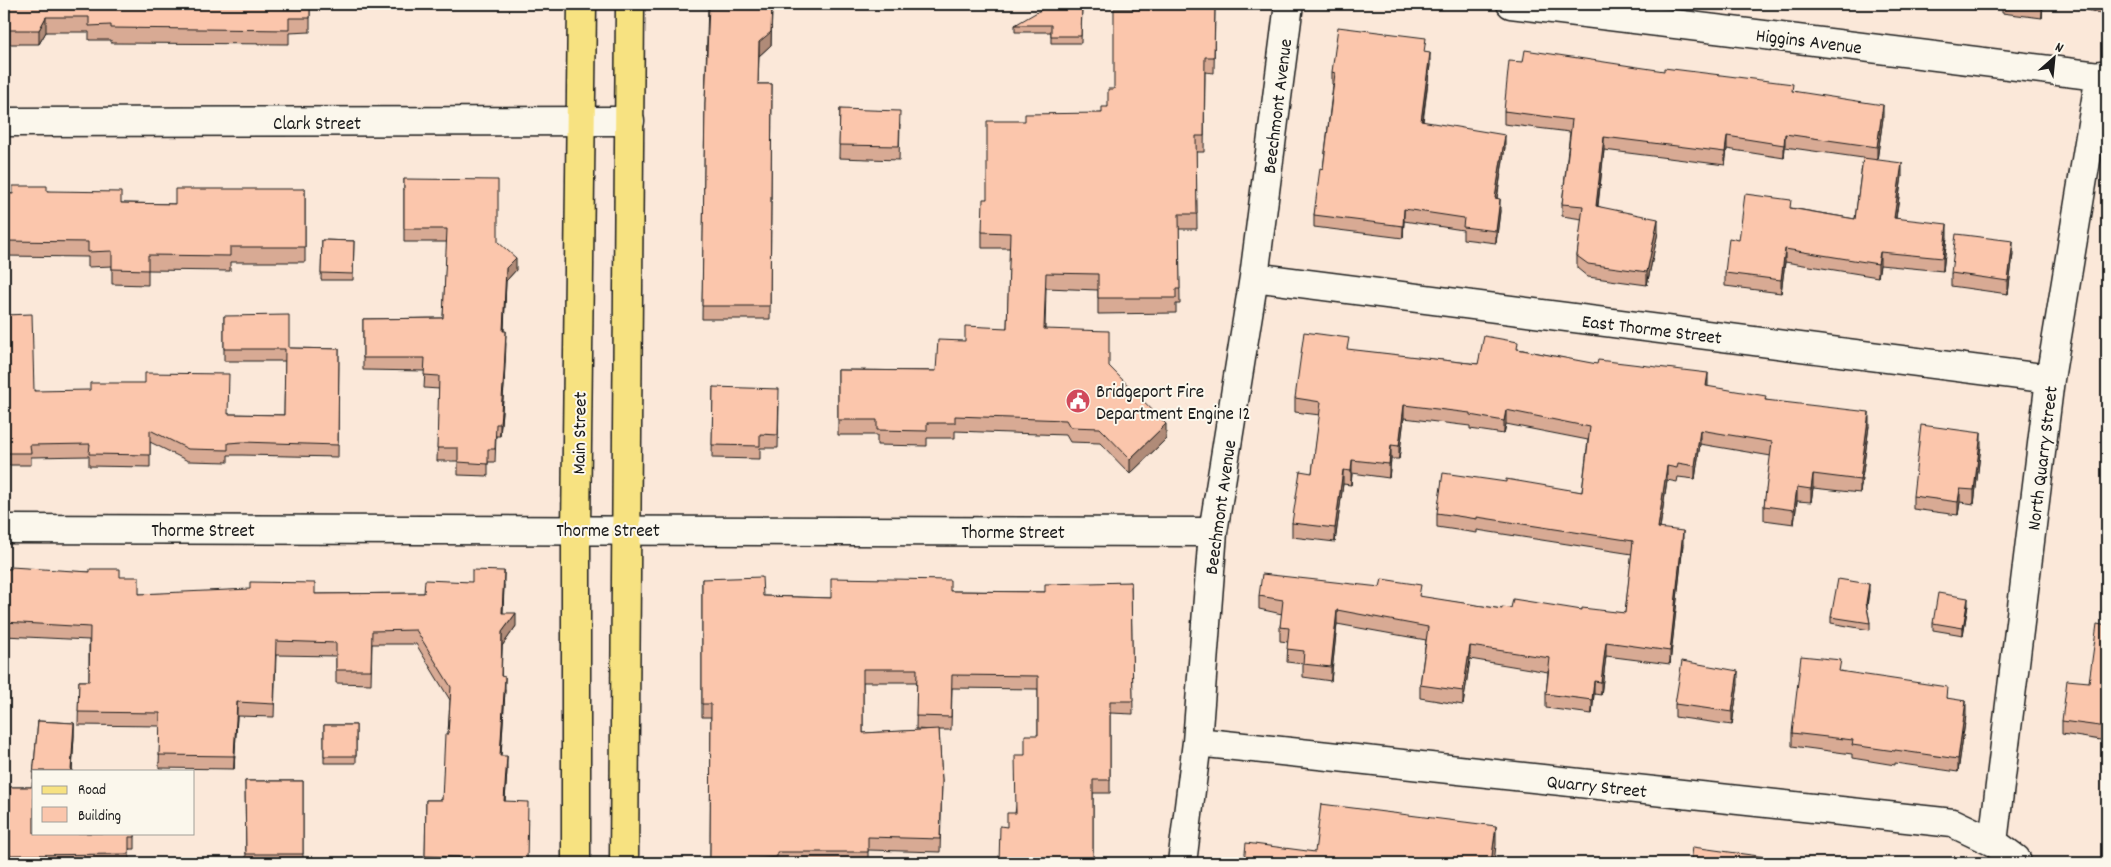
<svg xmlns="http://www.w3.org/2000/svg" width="2111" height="867" font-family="Dekko,sans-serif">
	<rect width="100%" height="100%" fill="#fbe8d9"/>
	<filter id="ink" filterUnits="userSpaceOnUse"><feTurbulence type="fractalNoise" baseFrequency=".02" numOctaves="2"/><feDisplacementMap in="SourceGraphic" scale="10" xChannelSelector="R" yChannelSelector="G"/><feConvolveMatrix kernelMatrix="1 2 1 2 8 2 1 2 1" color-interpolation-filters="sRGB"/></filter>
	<g filter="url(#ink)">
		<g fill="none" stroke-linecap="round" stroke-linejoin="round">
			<defs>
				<path id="minor" d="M1511 4 2107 77
					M4 122 630 121
					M1254 277 2050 379
					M4 529 1213 532
					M1197 742 1953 823 1993 842 2016 859 2017 863
					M1993 842 2050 379 2100 75
					M1182 863 1197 742 1213 532 1254 277 1289 4"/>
				<path id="major" d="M576 863V529L582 4
					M624 863 630 4"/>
			</defs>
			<!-- minor casing -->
			<use href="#minor" stroke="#1c1c1c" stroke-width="31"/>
			<!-- major casing -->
			<use href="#major" stroke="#1c1c1c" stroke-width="31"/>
			<!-- minor -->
			<use href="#minor" stroke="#fbf7ec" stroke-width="28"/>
			<!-- major -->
			<use href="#major" stroke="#f7e281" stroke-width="28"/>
		</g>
		<!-- wall -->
		<path fill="#d8aa94" stroke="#1c1c1c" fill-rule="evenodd" d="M4 4H310V32L289 33V44L111 43V40H89V32H46L39 44H7V30H4Z
			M708 4H772L771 45 759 56 758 84H772L770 319H702L705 103Z
			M1082 4 1081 43H1051V32H1015V25Z
			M1215 4 1214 73 1205 72 1204 152H1196L1197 229H1179L1180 304H1176V313L1098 314V290L1046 288 1045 329 1109 367 1166 439 1130 474 1100 443 1070 442 1066 435 955 431V438H927V446L877 445V435H838V370L936 371 965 341 1007 328 1010 248H982V232L987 199 1025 121 1102 113 1108 107 1114 89 1154 9Z
			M2002 4H2043L2042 18 2002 13Z
			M2064 4H2107V15Z
			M1425 52 1430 65 1423 122 1505 147 1497 199 1500 211 1496 243 1463 239V230L1404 221 1403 238 1314 227V215L1323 169 1333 85 1332 84V72Z
			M1793 91 1883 118 1877 160 1902 176 1896 218 1947 237 1943 271 1880 265 1878 277 1785 262 1781 293 1725 286V273L1739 240 1791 208 1855 219 1863 158 1785 147 1784 158 1727 149 1725 165 1604 150 1598 206 1658 232 1647 285 1588 277 1577 268V256L1582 219 1562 216V204L1570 132 1504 124V111Z
			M840 109 900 124 899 160 839 158Z
			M404 179 498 242 516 270 506 281 504 331 506 344 504 386 500 436H496L495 462H488V476L458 475V461H437L439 389 424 388 425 371 363 370V319L443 318 447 242H404Z
			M305 189V262H230V271L148 270V285L112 284V266L88 267V257L4 256V193L13 194 47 191 121 203 175 204Z
			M322 240 354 241 353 280H321Z
			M2013 254 2008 294 1951 286V273Z
			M4 315 34 391 228 414 284 415 285 361H224V316L289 348 339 349 338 457 242 455H228V462L188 461 150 442V467L89 466V456L31 457V465H4Z
			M1518 349 1708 387 1766 400 1869 426 1860 493 1813 488 1811 502 1797 501 1794 524 1764 520V506L1771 456 1700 444 1695 479 1678 477 1677 482 1667 480 1660 528 1683 544 1670 664 1606 656 1601 695 1594 694 1592 714 1546 708V694L1548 672 1470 659 1463 705 1420 698V685L1426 640 1337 624 1331 681 1303 677V664L1287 662 1288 642 1280 641V627L1282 614 1259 609V596L1421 597 1502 609 1511 608 1582 610 1625 613 1632 554 1477 530V533L1437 527V513L1506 482 1582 492 1588 440 1506 424 1504 434 1470 429V426L1404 418 1399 459H1391L1389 478 1352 473 1351 485 1343 484 1335 542 1292 537V523L1312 473 1320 415 1295 412V398L1349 350 1478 364Z
			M713 387 779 403 778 448H760V459L712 458Z
			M1981 446 1974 504 1960 502 1958 515 1913 509V496Z
			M4 569 90 572 120 577 139 594H315L424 593 504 585 503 613 516 626 502 646 501 676 505 690 501 756 507 770 505 801 528 863H425L426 800H442L448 734 450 700 416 644H372L371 684 336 683V656L276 655 274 717 237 716 234 769 159 768 160 726 78 725 79 681H89V640L4 636Z
			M702 579 763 596 831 598 950 591 1045 592 1131 582 1133 714 1110 713V793H1093V863H999L1007 827 1015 813 1025 755 1038 735V689L952 688 951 730H939L942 781 940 852 868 850V863H710L711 717H702ZM863 682H917L916 729 933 730 863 733Z
			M1869 591 1867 607 1870 623V630L1831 623V617Z
			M1968 605 1963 635 1933 630V623Z
			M2107 626V741L2062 734V721L2089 682Z
			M1841 671 1947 698 1966 715 1958 772 1895 763V765L1852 758V754L1792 746V733Z
			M1738 684 1732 725 1675 717V704Z
			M38 721 74 723V736L72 771H34V833H135V849H129V863H10V787H32Z
			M324 725H356V763H324Z
			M245 781H303V863H246Z"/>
		<!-- shaded-wall -->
		<path fill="#b08b78" stroke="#1c1c1c" d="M772 4 771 45 759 56V42Z
			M2042 4H2043L2042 18Z
			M46 17V32L39 44V30Z
			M1430 53V65L1421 133V121Z
			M1883 105V118L1877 160V147Z
			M1785 134V147L1784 158V145Z
			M1505 135V147L1495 210V198Z
			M1727 136V149L1725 165V152Z
			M1604 137V150L1596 219V206Z
			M1902 163V176L1894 230V218Z
			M1500 199V211L1496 243V231Z
			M1404 209V221L1403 238V226Z
			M1658 219V232L1647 285V272Z
			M1947 224V237L1943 271V258Z
			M2013 241V254L2008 294V281Z
			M1785 249V262L1781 293V280Z
			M1880 252V265L1878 277V264Z
			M516 258V270L506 281 503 344 506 268Z
			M506 331 504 386 500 436V424Z
			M1708 373V387L1706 386Z
			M1404 405V418L1399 459V446Z
			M1506 410V424L1504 434V421Z
			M1869 412V426L1860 493V480Z
			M1166 424V439L1130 474V459Z
			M1700 430V444L1695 479V466Z
			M1981 433V446L1974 504V490Z
			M1391 445V459L1389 478V464Z
			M1352 460V473L1351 485V471Z
			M1667 466V480L1658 541V528Z
			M1343 470V484L1335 542V528Z
			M1813 474V488L1811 502V489Z
			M1797 487V501L1794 524V510Z
			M1960 489V502L1958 515V502Z
			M1683 531V544L1670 664V651Z
			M504 571V585L502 626V613Z
			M1869 584V591L1866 610V603Z
			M1968 598V605L1963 635V628Z
			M1337 610V624L1331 681V667Z
			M516 613V626L502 646 501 690 502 632Z
			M1606 642V656L1601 695V682Z
			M1470 646V659L1463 705V691Z
			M1738 671V684L1732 725V712Z
			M505 677V690L500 769V756Z
			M1594 681V694L1592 714V700Z
			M1966 701V715L1958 772V759Z
			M237 702V716L234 769V756Z
			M74 723V736L72 771H71Z
			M507 756V770L504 815V801Z
			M1496 826V845L1494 863H1491Z"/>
		<!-- building -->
		<path fill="#fbc6ac" stroke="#1c1c1c" d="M4 4H310V18H289V30L111 28V25L89 26V17H46L39 30H7V15H4Z
			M709 4H772L771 32 759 42 758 84H772L770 306H702L705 103Z
			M1051 4H1082L1081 36H1051V25H1015Z
			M1154 4H1215L1214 57H1205L1204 136H1196L1197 214H1179L1180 289H1176V298H1098V274L1046 273 1044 329 1109 331V366L1166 424 1130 459 1100 428 1070 427 1066 420 955 416V423H927V431L877 430V420H838V370L936 371 938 340 965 341V326L1007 328 1010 233 982 232 983 199H987V121H1025V114L1102 113V107H1108V89H1114V9H1154Z
			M2019 4H2042V7Z
			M1338 27 1426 38 1424 52 1430 53 1421 121 1505 135 1495 198 1500 199 1496 231 1463 227 1464 218 1404 209 1403 226 1314 215 1320 168 1323 169 1335 73 1332 72Z
			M1525 50 1664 71V68L1793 84 1792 91 1883 105 1877 147 1785 134 1784 145 1727 136 1725 152 1604 137 1596 206 1658 219 1647 272 1588 264 1577 256 1583 206 1562 204 1572 120 1504 111 1509 61 1523 62Z
			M840 109 900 111 899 146 839 145Z
			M1863 158 1902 163 1894 218 1947 224 1943 258 1880 252 1878 264 1785 249 1781 280 1725 273 1729 238 1739 240 1745 194 1791 200 1790 208 1855 219Z
			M404 179 498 180V242L516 258 506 268 503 331H506L504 373 500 424H496L495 449H488V464L458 462V448H437L439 376 424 375 425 358H363V319L443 318 447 229H404Z
			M13 186H47V191L121 192V203L175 204V189H305V247H230V256L148 255V270L112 269V251L88 252V242L4 241V193L13 194Z
			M1956 234 2013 241 2008 281 1951 273Z
			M322 240 354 241 353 274 321 273Z
			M32 314 34 391 90 390V383H145V373L229 374 228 414 284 415 285 349H224V316L289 315V348L339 349 338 445 242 442 228 443V450L188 449 150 430V455L89 454 90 444 30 445 31 453H4V315Z
			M1304 332 1349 338 1347 349 1478 364 1484 336 1518 342 1517 349 1597 364 1598 360 1708 373 1706 386 1766 396 1765 400 1869 412 1860 480 1813 474 1811 489 1797 487 1794 510 1764 506 1772 442 1700 430 1695 466 1678 463 1677 468 1667 466 1658 528 1683 531 1670 651 1606 642 1601 682 1594 681 1592 700 1546 694 1550 658 1470 646 1463 691 1420 685 1428 627 1337 610 1331 667 1303 664 1304 651 1287 649 1289 628 1280 627 1283 600 1259 596 1262 574 1380 587 1382 579 1421 585 1419 596 1502 609V607L1511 608 1513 599 1582 610V608L1625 613 1633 541 1477 517V519L1437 513 1443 473 1506 482V479L1582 492 1590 427 1506 410 1504 421 1470 415V413L1404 405 1399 446 1391 445 1389 464 1352 460 1351 471 1343 470 1335 528 1292 523 1300 471 1312 473 1321 402 1295 398Z
			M713 387 779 389 778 435 760 434V446L712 445Z
			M1921 425 1981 433 1974 490 1960 489 1958 502 1913 496Z
			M11 567 90 572V569H120V577H139V594L250 589V582L315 583V594L424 593 425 580 472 582V570L504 571 502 613H516L502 632 501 676 505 677 500 756H507L504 801 528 802 527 863H459V857L425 856 426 800H442L445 734H448L451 687 416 630 372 631 371 670H336V643L276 641 274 704 237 702 234 756 159 755 160 713 78 712 79 681H89L90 627 4 622V569H11Z
			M762 577 763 596 831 598V578L950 580V591L1045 592V584L1131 582 1133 701H1110V780H1093V860H1087V863H999L1000 826 1007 827V813H1016L1015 755H1025V735H1038V676L952 675 951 717 916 716 917 669H863V733L939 729 942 781 940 839 868 837V852H777V857L757 859 756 863H713V860L710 859 711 704H702V579Z
			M1838 579 1869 584 1866 603 1870 623 1831 617Z
			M1938 593 1968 598 1963 628 1933 623Z
			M2097 624 2107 626V727L2062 721 2067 680 2089 682Z
			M1801 656 1841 660 1839 671 1947 687 1946 698 1966 701 1958 759 1895 750V751L1852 745 1853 740 1792 733Z
			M1682 661 1738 671 1732 712 1675 704Z
			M38 721 74 723 71 771H34V833H135V837H129V854L10 855V787H32Z
			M324 725H356V756H324Z
			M245 781H303V854H246Z
			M1321 804 1496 826 1491 863H1244L1246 843 1315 852Z
			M1693 847 1809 863H1691Z"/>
	</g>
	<!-- icons -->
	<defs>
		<symbol id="civic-disc" viewBox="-11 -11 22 22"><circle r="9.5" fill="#d1495b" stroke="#fbf7ec"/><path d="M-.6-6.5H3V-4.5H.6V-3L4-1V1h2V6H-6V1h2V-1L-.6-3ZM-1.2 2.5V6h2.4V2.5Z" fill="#fff"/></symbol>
	</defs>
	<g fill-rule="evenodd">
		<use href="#civic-disc" x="1064" y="387" width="28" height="28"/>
	</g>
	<g text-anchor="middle" stroke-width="4" stroke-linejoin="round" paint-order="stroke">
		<!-- street labels -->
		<g font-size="19" fill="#1c1c1c" stroke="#fbf7ec">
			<text transform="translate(1809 40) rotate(7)" y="7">Higgins Avenue</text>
			<text transform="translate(1276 106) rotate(-83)" y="7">Beechmont Avenue</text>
			<text x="317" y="129">Clark Street</text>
			<text transform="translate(1652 328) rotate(7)" y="7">East Thorme Street</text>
			<text transform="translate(578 433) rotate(-89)" y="7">Main Street</text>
			<text transform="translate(2041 458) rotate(-83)" y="7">North Quarry Street</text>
			<text transform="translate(1219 507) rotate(-82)" y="7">Beechmont Avenue</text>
			<text x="203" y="536">Thorme Street</text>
			<text x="608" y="536">Thorme Street</text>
			<text x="1013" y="538">Thorme Street</text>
			<text transform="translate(1597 785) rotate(6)" y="7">Quarry Street</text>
		</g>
		<!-- poi labels -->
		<g font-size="19" fill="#1c1c1c" stroke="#fbf7ec" text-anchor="start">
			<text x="1096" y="397">Bridgeport Fire<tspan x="1096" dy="22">Department Engine 12</tspan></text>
		</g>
	</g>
	<!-- margin -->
	<rect width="2111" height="867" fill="none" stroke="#fbf7ec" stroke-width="20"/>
	<rect x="10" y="10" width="2091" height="847" fill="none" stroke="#1c1c1c" stroke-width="2" filter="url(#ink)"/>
	<!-- legend -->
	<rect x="32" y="770" width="162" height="65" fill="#fbf7ec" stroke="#a29f99"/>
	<rect x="42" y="786" width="25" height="8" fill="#f7e281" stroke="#a29f99"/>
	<text x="78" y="794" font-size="15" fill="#1c1c1c">Road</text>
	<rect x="42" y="807" width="25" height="15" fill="#fbc6ac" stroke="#a29f99"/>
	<text x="78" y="820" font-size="15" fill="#1c1c1c">Building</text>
	<!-- north arrow -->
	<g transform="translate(2054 58) rotate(27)" stroke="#fbf7ec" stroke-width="4" paint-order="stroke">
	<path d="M0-4L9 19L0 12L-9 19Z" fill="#1c1c1c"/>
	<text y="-8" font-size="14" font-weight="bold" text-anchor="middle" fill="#1c1c1c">N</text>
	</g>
</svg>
